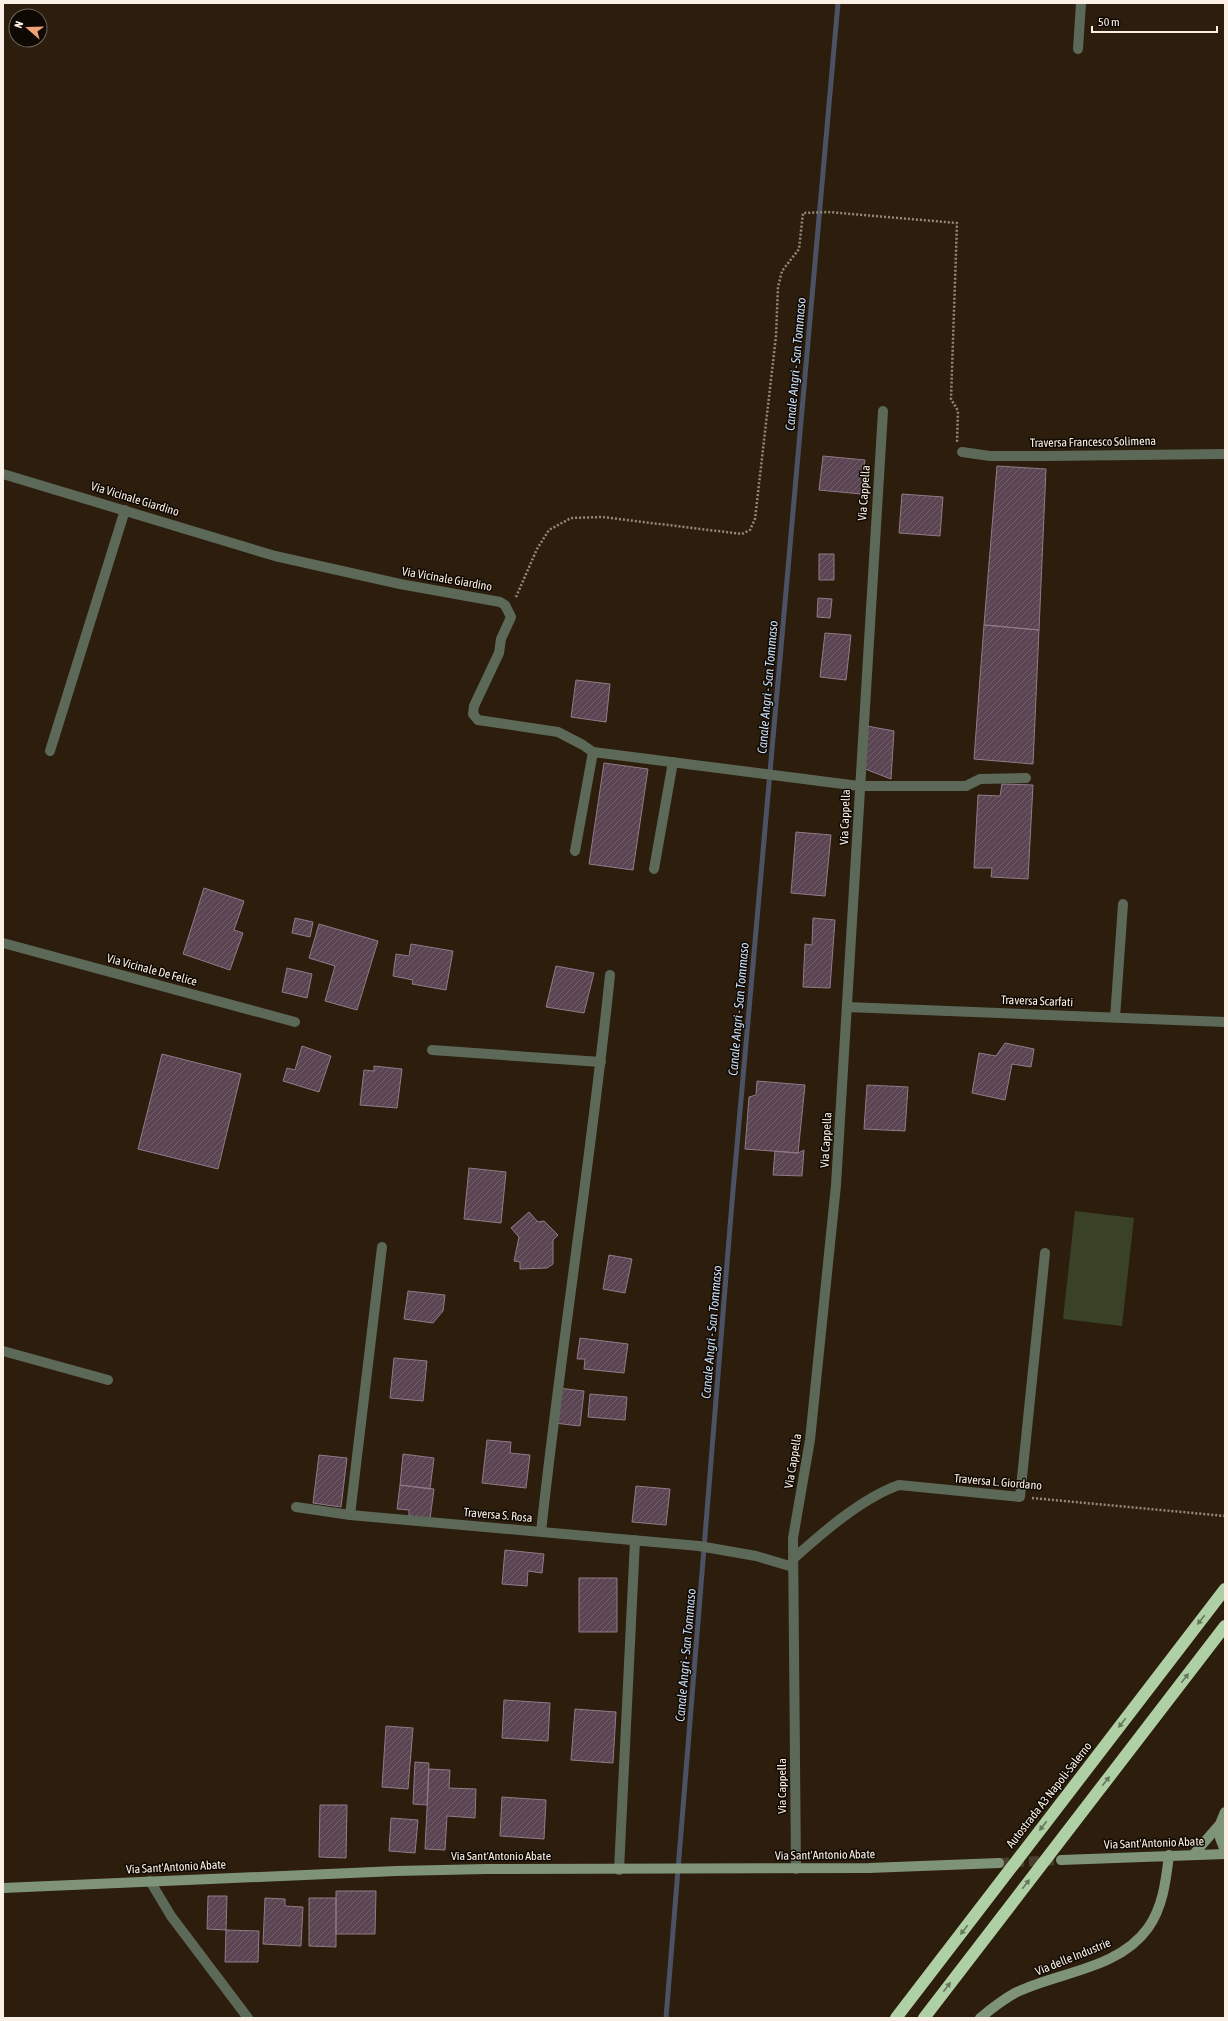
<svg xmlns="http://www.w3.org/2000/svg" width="1228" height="2021" font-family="'Asap Condensed',sans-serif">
	<defs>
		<pattern id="building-hatch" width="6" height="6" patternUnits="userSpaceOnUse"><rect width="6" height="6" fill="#5a4452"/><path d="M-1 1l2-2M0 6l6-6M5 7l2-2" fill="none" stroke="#735f6b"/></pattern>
	</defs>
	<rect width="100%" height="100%" fill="#2c1d0c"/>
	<!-- green -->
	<path fill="#394127" d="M1075 1211 1134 1218 1122 1326 1063 1319Z"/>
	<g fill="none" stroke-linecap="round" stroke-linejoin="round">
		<!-- stream -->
		<path stroke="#4b5264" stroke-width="5" d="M666 2018 732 1202 838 3"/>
	</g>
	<!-- building -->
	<path fill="url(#building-hatch)" stroke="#927a89" d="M823 456 865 460 861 494 819 490Z
		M997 466 1046 469 1039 630 984 625Z
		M902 494 943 497 940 536 899 533Z
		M819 554H834V580H819Z
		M818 598 832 599 830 618 817 617Z
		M984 625 1039 630 1033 764 974 759Z
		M825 633 851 635 846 680 820 677Z
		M576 680 610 684 606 722 571 717Z
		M867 726 894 731 891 779 865 769Z
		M604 763 648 769 633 870 589 864Z
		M1002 784 1033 785 1028 879 991 877 992 868H974L978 795 1000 796Z
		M796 832 831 835 825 896 791 893Z
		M204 888 244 901 234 930 243 933 230 970 183 954Z
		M295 918 313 922 310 937 292 933Z
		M813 918 835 920 830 988 803 987 805 944 812 945Z
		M319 924 378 941 357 1010 325 1001 335 966 309 958Z
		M411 944 453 951 446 990 412 984 413 980 393 976 396 954 409 956Z
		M556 966 594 973 584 1013 546 1007Z
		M287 968 312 974 307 998 282 992Z
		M1005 1043 1034 1049 1031 1067 1012 1064 1005 1100 972 1093 979 1053 996 1056Z
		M302 1046 331 1056 319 1092 283 1081 287 1068 295 1070Z
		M162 1054 241 1074 218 1169 138 1149Z
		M374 1066 402 1069 397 1108 360 1105 364 1070 374 1071Z
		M757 1081 805 1085 798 1153 745 1149 749 1097 756 1095Z
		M867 1085 908 1087 905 1131 864 1129Z
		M804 1150 802 1176 773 1175 775 1151 798 1153Z
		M469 1168 506 1172 501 1223 464 1219Z
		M529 1212 538 1222 544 1221 558 1235 553 1240V1264L547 1268 520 1269V1262L514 1261 519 1237 511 1228Z
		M609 1255 632 1259 625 1293 603 1289Z
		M408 1291 445 1295 443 1311 433 1323 404 1319Z
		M580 1338 628 1344 624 1373 584 1369 585 1359H577Z
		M394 1358 427 1361 423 1401 390 1398Z
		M558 1388 584 1391 580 1426 554 1423Z
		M590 1394 627 1397 625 1420 588 1417Z
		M487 1440 511 1442 510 1453 530 1455 526 1488 482 1483Z
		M403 1454 434 1458 430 1489 400 1485Z
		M319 1455 347 1458 341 1507 313 1503Z
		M400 1485 434 1489 430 1519 409 1516V1510L397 1509Z
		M636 1486 670 1489 666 1525 632 1522Z
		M505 1550 544 1554 542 1573 528 1571 527 1586 502 1584Z
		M579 1578H617V1632H579Z
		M504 1700 550 1703 548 1741 502 1738Z
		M575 1709 616 1712 613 1763 571 1760Z
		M386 1726 413 1728 408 1789 382 1787Z
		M415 1762 429 1763 427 1805 413 1804Z
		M429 1769 450 1770 449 1788 476 1789 475 1818 447 1816 445 1850 425 1849Z
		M502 1797 546 1800 544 1839 500 1836Z
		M320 1805H347L346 1858 319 1857Z
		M391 1818 418 1820 415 1853 389 1851Z
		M336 1891H376L375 1934H336Z
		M208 1896H227L226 1930 207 1929Z
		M265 1898 285 1899V1906L303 1907 301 1946 263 1944Z
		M309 1898H336V1947L309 1946Z
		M226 1930 259 1931 258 1962H225Z"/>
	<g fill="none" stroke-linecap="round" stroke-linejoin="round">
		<!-- secondary-tunnel -->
		<path stroke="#4b3d2d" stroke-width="10" stroke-dasharray="10 5" stroke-linecap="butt" d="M999 1863 1061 1860"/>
		<!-- path -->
		<path stroke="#95897b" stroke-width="2.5" stroke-dasharray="2 2" stroke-linecap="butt" d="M516 597 537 549 549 530 571 518 602 517 742 534 750 530 755 519 776 336 778 287 782 271 799 249 803 213 828 212 957 223 951 399 958 411 957 442
			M1032 1498 1225 1516"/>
		<!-- street -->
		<path stroke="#5c6958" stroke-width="10" d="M1078 49 1081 3
			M962 452 990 456H1046L1225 454
			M3 474 275 556 400 584 500 602 505 605 511 617 501 639 499 653 474 706 473 714 478 720 558 732 583 745 593 752 859 786H966L980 779 1026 778
			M50 751 125 510
			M575 851 593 752
			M654 869 673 762
			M3 943 295 1022
			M847 1007 1225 1022
			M1115 1018 1123 904
			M432 1050 601 1062
			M3 1351 108 1380
			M296 1507 350 1515 699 1546 756 1556 793 1567
			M350 1515 382 1247
			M541 1532C561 1346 591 1161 610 975
			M793 1559C822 1533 862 1498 899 1485L1020 1497 1045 1253
			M796 1869 793 1538 810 1440 836 1185 883 411
			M619 1870 635 1540
			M150 1881 171 1916 248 2018"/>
		<!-- secondary -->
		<path stroke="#7e9377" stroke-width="10" d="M1220 1824V1838L1225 1851
			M1194 1854 1220 1824 1225 1812
			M1061 1860 1225 1854
			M3 1888 396 1871 486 1869 869 1868 999 1863
			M980 2018C991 2009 1002 2000 1015 1993 1057 1972 1118 1970 1148 1928 1163 1907 1166 1880 1169 1855"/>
		<!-- highway -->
		<path stroke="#afd0a5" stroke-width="12" d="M896 2018 1225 1589
			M924 2018 1225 1626"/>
	</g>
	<!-- one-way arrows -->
	<defs><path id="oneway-solid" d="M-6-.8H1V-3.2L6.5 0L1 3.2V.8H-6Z"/></defs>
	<g fill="#67765c">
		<use href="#oneway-solid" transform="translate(1201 1620) rotate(128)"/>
		<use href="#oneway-solid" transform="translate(1185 1678) rotate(-52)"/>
		<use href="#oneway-solid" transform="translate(1122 1723) rotate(128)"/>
		<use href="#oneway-solid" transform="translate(1106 1781) rotate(-52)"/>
		<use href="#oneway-solid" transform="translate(1043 1826) rotate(128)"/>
		<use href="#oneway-solid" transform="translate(1026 1884) rotate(-52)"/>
		<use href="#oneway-solid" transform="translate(964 1930) rotate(128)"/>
		<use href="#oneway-solid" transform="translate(947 1987) rotate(-53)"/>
	</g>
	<g text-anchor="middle" stroke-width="3" stroke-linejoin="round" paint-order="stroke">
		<!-- street labels -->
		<g font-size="12" fill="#faf0e5" stroke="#0f0903">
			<text transform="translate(1093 442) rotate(-1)" y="4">Traversa Francesco Solimena</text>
			<text transform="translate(864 493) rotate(-86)" y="4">Via Cappella</text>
			<text transform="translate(135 499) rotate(17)" y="4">Via Vicinale Giardino</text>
			<text transform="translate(447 579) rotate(10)" y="4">Via Vicinale Giardino</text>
			<text transform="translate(845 817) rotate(-88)" y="4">Via Cappella</text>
			<text transform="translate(152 970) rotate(15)" y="4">Via Vicinale De Felice</text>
			<text transform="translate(1037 1001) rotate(2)" y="4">Traversa Scarfati</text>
			<text transform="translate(826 1140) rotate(-87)" y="4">Via Cappella</text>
			<text transform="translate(793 1461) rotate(-81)" y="4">Via Cappella</text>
			<text transform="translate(998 1482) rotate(5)" y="4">Traversa L. Giordano</text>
			<text transform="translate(498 1515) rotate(5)" y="4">Traversa S. Rosa</text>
			<text transform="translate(782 1786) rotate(-90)" y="4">Via Cappella</text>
			<text transform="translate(1049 1795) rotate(-52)" y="4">Autostrada A3 Napoli-Salerno</text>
			<text transform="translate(1154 1843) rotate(-2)" y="4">Via Sant'Antonio Abate</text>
			<text transform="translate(825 1855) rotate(-1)" y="4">Via Sant'Antonio Abate</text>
			<text x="501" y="1860">Via Sant'Antonio Abate</text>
			<text transform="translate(176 1867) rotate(-3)" y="4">Via Sant'Antonio Abate</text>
			<text transform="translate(1073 1957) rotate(-22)" y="4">Via delle Industrie</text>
		</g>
		<!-- water labels -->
		<g font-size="13" font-style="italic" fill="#ccdff7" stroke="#0f0903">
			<text transform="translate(795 364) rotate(-85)" y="5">Canale Angri - San Tommaso</text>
			<text transform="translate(767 687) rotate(-85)" y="5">Canale Angri - San Tommaso</text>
			<text transform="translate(738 1009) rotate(-85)" y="5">Canale Angri - San Tommaso</text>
			<text transform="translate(711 1332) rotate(-85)" y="5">Canale Angri - San Tommaso</text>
			<text transform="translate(685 1655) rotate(-85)" y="5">Canale Angri - San Tommaso</text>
		</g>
	</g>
	<!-- border -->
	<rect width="1228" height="2021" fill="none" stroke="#faf0e5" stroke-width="8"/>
	<!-- north arrow -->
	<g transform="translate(28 28) rotate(290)"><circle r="19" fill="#0f0903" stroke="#6d655d"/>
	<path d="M0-3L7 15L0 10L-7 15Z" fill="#f0a279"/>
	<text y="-6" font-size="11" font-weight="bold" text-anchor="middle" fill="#faf0e5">N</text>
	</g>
	<!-- scale -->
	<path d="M1092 26v6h125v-6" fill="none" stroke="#faf0e5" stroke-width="2"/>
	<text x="1098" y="26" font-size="12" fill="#faf0e5" stroke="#0f0903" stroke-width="3" paint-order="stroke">50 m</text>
</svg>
